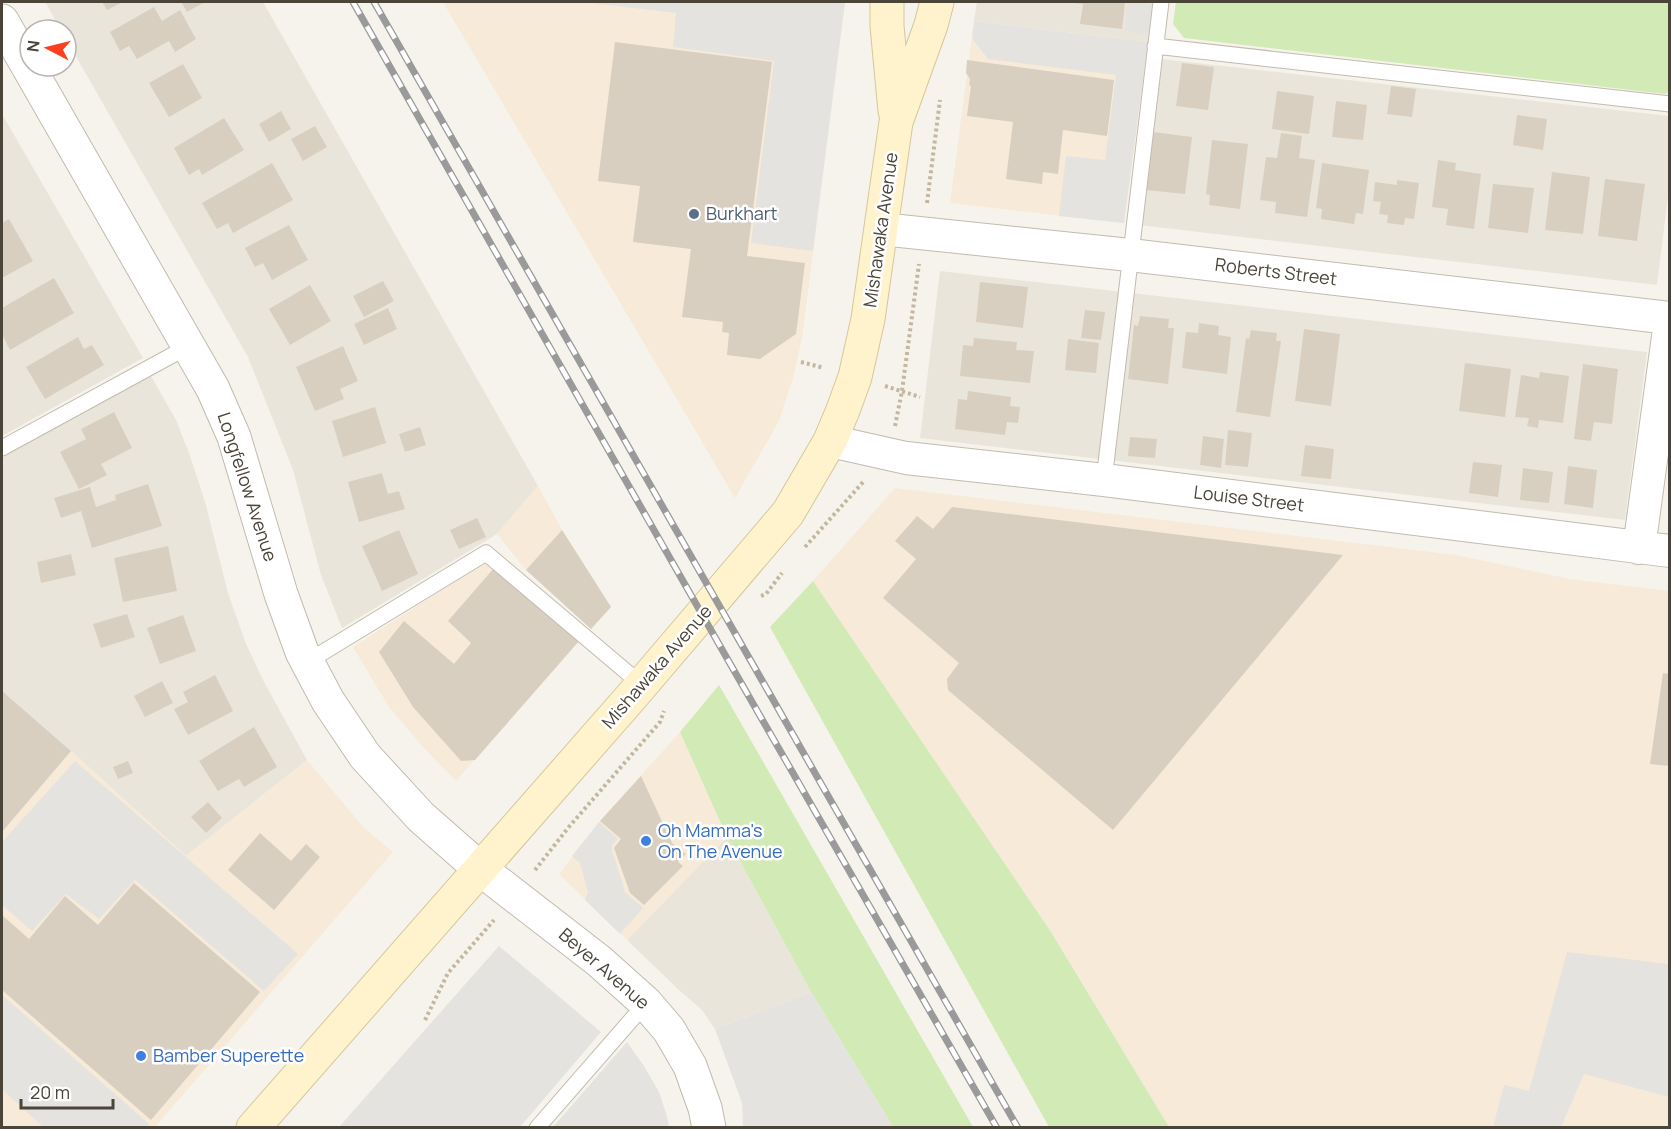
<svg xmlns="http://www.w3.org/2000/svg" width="1671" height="1129" font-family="Manrope,sans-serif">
	<rect width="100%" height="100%" fill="#f6f3ec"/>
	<!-- residential -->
	<path fill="#eae5da" d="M45 2H263L538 486 497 534 342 628 321 575 293 470 248 357 66 39V30H61Z
		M977 2H1153L1148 42 974 21Z
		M1161 59 1669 116V188L1657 285 1139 225Z
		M2 114 143 358 2 436Z
		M940 271 1647 352 1625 520 920 438Z
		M151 376 176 420 189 453 205 502 228 593 246 644 264 682 307 760 186 856 71 751 2 691V457Z
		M727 837 811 992 715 1029 702 1010 679 990 627 940Z"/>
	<!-- commercial -->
	<path fill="#f7ead8" d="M443 2H845L802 338 793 378 779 421 735 498Z
		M974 21 1148 42 1124 223 950 203Z
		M538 486 562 530 611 607 591 629 526 570 497 534Z
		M895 488 1456 555 1570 579 1669 591V1127H1169L1051 932 813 581Z
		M487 561 582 638 456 781 423 747 389 707 353 647Z
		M2 691 71 751 186 856 307 760 364 828 393 852 155 1127 6 1128 2 1123Z
		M680 732 727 837 627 940 559 874 600 821Z"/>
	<!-- green -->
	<path fill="#d2eab5" d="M1176 2H1669V92L1665 94 1184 38 1173 24Z
		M813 581 1051 932 1169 1127H1049L770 627Z
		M719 685 973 1127H893L811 992 727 837 680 732Z"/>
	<!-- parking -->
	<path fill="#e5e3e0" d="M583 2H845L813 251 751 243 774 61 673 47 676 13Z
		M1128 2H1153L1148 35 1125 31Z
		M974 21 1148 42 1124 223 1059 216 1066 156 1105 160 1116 75 988 59 972 38Z
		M75 761 298 954 264 991 135 880 99 919 66 894 32 931 3 906 2 907V842Z
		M599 822 618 839 612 845V850L625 892 643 908 620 934 585 900 588 892 580 863 572 856Z
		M499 946 601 1032 520 1127H339Z
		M1567 952 1669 964V1097L1584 1074 1561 1127H1493L1504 1085 1529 1091Z
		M811 992 893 1127H743L742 1103 715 1029Z
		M2 995 148 1123 149 1127H43L2 1089Z
		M627 1042 644 1066 659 1092 667 1116 669 1127H553Z"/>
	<!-- building -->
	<path fill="#d8cfc1" d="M102 2H123L107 10Z
		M181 2H205L187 12Z
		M1074 2H1125L1122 29 1080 24 1083 4 1074 3Z
		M154 7 162 21 180 10 196 39 175 52 169 41 137 59 129 46 120 51 110 32Z
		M615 42 772 62 747 256 805 263 796 334 760 359 727 355 729 333 722 332 723 322 682 317 691 249 633 242 640 186 598 181Z
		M967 60 1114 80 1107 136 1063 130 1058 174 1043 172 1042 184 1006 179 1013 122 967 116 971 86 969 85 970 79 966 73Z
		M1182 63 1214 67 1208 110 1176 106Z
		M183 64 202 98 169 117 149 83Z
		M1391 86 1416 89 1412 117 1387 114Z
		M1277 91 1314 96 1309 134 1272 129Z
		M1336 101 1367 105 1363 140 1332 137Z
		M281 111 291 129 269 142 259 124Z
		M1517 115 1547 119 1543 150 1513 145Z
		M224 118 244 150 202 175 199 169 189 175 174 148Z
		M315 126 327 147 303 161 291 139Z
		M1153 132 1192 137 1185 194 1146 190Z
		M1281 133 1302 136 1299 158 1315 160 1307 217 1275 213 1276 202 1260 200 1266 157 1277 158Z
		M1212 140 1248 144 1240 209 1209 205 1210 195 1206 194Z
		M1438 160 1456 163 1455 170 1481 174 1474 229 1446 225 1448 209 1432 207Z
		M272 163 293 200 233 233 228 223 217 229 202 203Z
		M1322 163 1369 170 1363 214 1356 213 1354 224 1321 219 1322 209 1316 208Z
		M1552 172 1590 177 1583 234 1545 230Z
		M1605 179 1645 184 1637 241 1598 236Z
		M1397 180 1419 183 1414 219 1405 218 1404 225 1387 223 1388 215 1379 214 1381 202 1373 201 1375 182 1397 185Z
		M1493 184 1534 188 1528 233 1488 228Z
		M9 219 33 261 2 278V223Z
		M289 225 308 260 272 280 263 263 255 267 245 248Z
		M54 278 74 313 10 350 2 334V308Z
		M383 281 394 301 364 317 353 296Z
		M980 282 1028 287 1023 328 976 322Z
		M310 285 331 321 290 345 269 309Z
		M388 308 397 329 364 345 354 324Z
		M1085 310 1105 312 1101 340 1081 338Z
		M1140 316 1169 319 1168 328H1174L1168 384 1128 379 1134 325 1138 326Z
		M1199 323 1219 326 1218 335 1231 337 1227 374 1182 368 1186 332 1198 333Z
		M1304 329 1340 334 1331 406 1295 401Z
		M1251 330 1277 333 1276 341H1281L1270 417 1236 412 1246 338 1249 339Z
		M78 337 84 349 92 345 104 365 45 399 26 367Z
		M974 338 1017 342 1016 350 1034 351 1030 383 960 376 963 345 973 346Z
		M1068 339 1099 343 1096 373 1065 370Z
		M343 346 358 381 340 389 344 399 315 411 296 367Z
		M1465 363 1511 369 1505 417 1459 411Z
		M1583 364 1618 369 1612 424 1594 422 1591 441 1574 439Z
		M1540 372 1569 376 1563 423 1539 420 1538 428 1527 426 1529 418 1515 417 1521 375 1539 378Z
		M968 391 1011 397 1010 406 1020 407 1018 423 1007 422 1005 435 955 429 958 399 967 400Z
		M375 407 386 443 343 457 332 421Z
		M114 412 132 448 101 464 107 475 79 489 60 452 86 439 81 429Z
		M420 427 426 445 405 452 399 434Z
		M1228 430 1252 433 1248 467 1225 465Z
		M1203 436 1224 439 1221 468 1200 465Z
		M1130 437 1157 439 1155 458 1128 456Z
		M1305 445 1334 449 1331 479 1301 476Z
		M1473 462 1502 465 1498 497 1469 493Z
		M1568 466 1597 470 1593 508 1564 504Z
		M1523 468 1553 472 1549 503 1520 500Z
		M382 473 388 494 399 491 405 509 359 522 348 482Z
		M148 484 162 526 92 548 81 511 61 518 54 498 90 487 96 507 116 500 115 495Z
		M952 507 1343 555 1113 830 948 690 947 679 959 663 883 598 916 559 895 541 917 516 933 529Z
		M477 518 486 537 459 549 450 530Z
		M399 530 418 574 382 591 362 546Z
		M562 530 611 607 591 629 526 570Z
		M168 546 177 591 123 602 114 558Z
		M71 554 76 575 41 583 37 562Z
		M494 568 579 641 475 760 461 761 413 707 379 652 404 621 454 664 471 643 448 621Z
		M127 614 135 637 101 648 93 624Z
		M183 615 196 651 160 664 147 628Z
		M1663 673 1670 674V766L1650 764Z
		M215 675 233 711 188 735 174 709 188 702 183 692Z
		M162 681 173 703 145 717 134 696Z
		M2 691 71 751 2 832Z
		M254 727 277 767 244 787 239 779 218 791 199 761Z
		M128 761 133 773 118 779 113 767Z
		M641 776 672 843 686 854 678 862 683 866 644 905 630 893 614 848 621 839 600 821Z
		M208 802 222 818 206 833 191 817Z
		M260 833 291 861 306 844 320 857 274 910 228 870Z
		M134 883 260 992 151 1120 2 990V915L29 939 65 896 98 925Z"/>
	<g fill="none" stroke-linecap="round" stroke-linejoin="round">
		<defs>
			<path id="service" d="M1155 46 1670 104
				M2 448 189 346
				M1104 480 1161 2
				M307 662 486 553 642 685
				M537 1128 646 1003"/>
			<path id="minor" d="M881 229 1130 255 1670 318
				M830 441 906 458 1104 480 1670 551
				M1639 548 1670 322"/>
			<path id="tertiary" d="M2 21 213 389 234 437 281 594 302 652 328 701 365 756 421 817 479 868 599 961 646 1003 669 1030 690 1066 705 1108 709 1128"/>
			<path id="secondary" d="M887 2V26L895 111
				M253 1128 632 696 788 513 830 441 843 410 855 377 868 319 896 122 931 25 937 2"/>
		</defs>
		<!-- service casing -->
		<use href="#service" stroke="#c2bbae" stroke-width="17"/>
		<!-- minor casing -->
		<use href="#minor" stroke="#c2bbae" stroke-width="34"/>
		<!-- tertiary casing -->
		<use href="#tertiary" stroke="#c2bbae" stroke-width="35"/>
		<!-- secondary casing -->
		<use href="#secondary" stroke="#d6c79b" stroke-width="35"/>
		<!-- path -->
		<path stroke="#c4b79f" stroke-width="4" stroke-dasharray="3 3" stroke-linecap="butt" d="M927 203 940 100
			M801 362 824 368
			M885 386 920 397
			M895 426 902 391 919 264
			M805 547 864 481
			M761 596 766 594 782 573
			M535 870 568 828 660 722 664 711
			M425 1020 448 973 494 920"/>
		<!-- service -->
		<use href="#service" stroke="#fff" stroke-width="15"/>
		<!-- minor -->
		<use href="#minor" stroke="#fff" stroke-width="32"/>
		<!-- tertiary -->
		<use href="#tertiary" stroke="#fff" stroke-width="33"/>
		<!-- secondary -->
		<use href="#secondary" stroke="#fff3cd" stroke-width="33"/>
		<defs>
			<path id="rail" d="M353 2 732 667 997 1128
				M374 2 1018 1128"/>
		</defs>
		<!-- rail casing -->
		<use href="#rail" stroke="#9a9a9a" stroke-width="7"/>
		<!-- rail -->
		<use href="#rail" stroke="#fff" stroke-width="4.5" stroke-dasharray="14" stroke-linecap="butt"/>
	</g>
	<!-- markers -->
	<circle fill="#5c6f8a" stroke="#fff" stroke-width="2" cx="694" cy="214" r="6"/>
	<g fill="#3f7fe0" stroke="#fff" stroke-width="2">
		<circle cx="646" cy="841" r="6"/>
		<circle cx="141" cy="1056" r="6"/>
	</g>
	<g text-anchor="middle" stroke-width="5" stroke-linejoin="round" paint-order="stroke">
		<!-- service labels -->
		<g font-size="18" fill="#4e5e75" stroke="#fff" text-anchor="start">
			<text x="706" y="220">Burkhart</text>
		</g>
		<!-- street labels -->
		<g font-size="18" fill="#4b4439" stroke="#fff">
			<text transform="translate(881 230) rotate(-82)" y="6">Mishawaka Avenue</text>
			<text transform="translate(1276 272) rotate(7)" y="6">Roberts Street</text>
			<text transform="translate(247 487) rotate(72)" y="6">Longfellow Avenue</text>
			<text transform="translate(1249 499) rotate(7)" y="6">Louise Street</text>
			<text transform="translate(657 667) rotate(-49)" y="6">Mishawaka Avenue</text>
			<text transform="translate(604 969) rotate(41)" y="6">Beyer Avenue</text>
		</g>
		<!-- shop labels -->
		<g font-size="18" fill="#366cbe" stroke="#fff" text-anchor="start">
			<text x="658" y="837">Oh Mamma's<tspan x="658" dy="21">On The Avenue</tspan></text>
			<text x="153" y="1062">Bamber Superette</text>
		</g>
	</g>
	<!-- border -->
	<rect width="1671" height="1129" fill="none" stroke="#4b4439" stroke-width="6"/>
	<!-- north arrow -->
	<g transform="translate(48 48) rotate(277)"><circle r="28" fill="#ffffff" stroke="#b7b4b0" stroke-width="1.5"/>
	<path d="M0-4.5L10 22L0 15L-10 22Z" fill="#fc3f1d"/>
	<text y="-9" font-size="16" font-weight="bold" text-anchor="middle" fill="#4b4439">N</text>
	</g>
	<!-- scale -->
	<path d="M21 1099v9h92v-9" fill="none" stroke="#4b4439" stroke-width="3"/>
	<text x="30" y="1099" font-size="18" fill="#4b4439" stroke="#ffffff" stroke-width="4.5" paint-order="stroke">20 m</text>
</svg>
